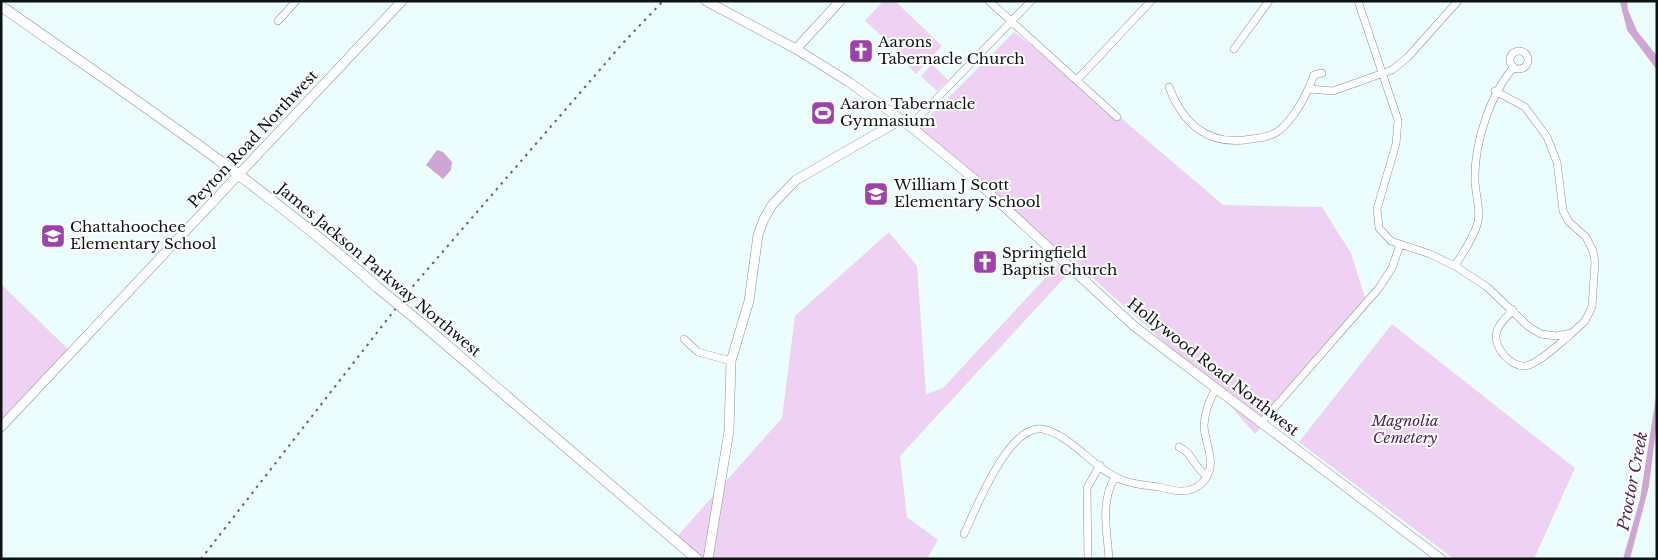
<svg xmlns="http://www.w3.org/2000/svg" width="1658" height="560" font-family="'Libre Baskerville',serif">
	<rect width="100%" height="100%" fill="#ebfefd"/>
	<!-- green -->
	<path fill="#efd2f3" d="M883 1H895L942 46 916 74 909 67 902 55 865 21Z
		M1014 32 1079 82 1223 205 1322 207 1351 253 1368 307 1255 434 1214 387 1077 264 900 456 907 517 938 540 927 559H695L673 541 782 418 795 316 889 232 917 266 926 394 943 388 1060 262 1026 228 913 133Z
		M932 64 948 80 937 91 921 76Z
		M1 284 70 351 1 423Z
		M1392 324 1575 468 1534 559H1454L1299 442Z"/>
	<!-- water -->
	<path fill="#cea5d4" d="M1627 1 1628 10 1637 31 1657 56V70L1627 30 1620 2Z
		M437 150 443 152 452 162 451 170 443 179 426 165Z
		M1657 390V420L1649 486 1630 559H1623L1640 499Z"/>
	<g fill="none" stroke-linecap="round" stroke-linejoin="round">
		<defs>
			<path id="minor" d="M989 1 1117 117
				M1358 1 1398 120 1396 144 1377 209 1379 228 1391 241 1430 254 1455 266 1487 287 1529 327 1541 334 1556 336 1572 333 1585 321 1592 307 1595 262 1593 251 1586 237 1569 222 1563 211 1557 162 1547 137 1525 107 1495 91
				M278 21 296 1
				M1234 49 1269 1
				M1510 60a9 9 0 1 1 18 0a9 9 0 1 1-18 0Z
				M1077 80 1151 1
				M1169 87C1183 124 1209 147 1251 139 1260 138 1269 137 1277 132 1294 120 1307 94 1314 75L1322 73
				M1309 89 1333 91 1392 70 1408 57 1458 1
				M910 126 1031 1
				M1455 266C1463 252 1474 238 1478 222 1481 208 1475 194 1475 180 1474 144 1490 94 1514 67
				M1513 310C1508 316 1499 323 1497 331 1492 346 1510 367 1525 366 1537 365 1560 343 1570 335
				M684 339 698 352 731 361
				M1261 423 1379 288 1392 268 1400 245
				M1179 447C1193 453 1194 468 1207 476
				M964 534C976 509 1008 425 1042 429 1052 430 1062 437 1069 442 1087 455 1104 474 1125 481 1136 485 1148 485 1159 487 1174 491 1190 495 1202 483 1220 465 1204 444 1204 425 1205 411 1209 400 1216 389
				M1088 559 1087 488 1100 465
				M1109 559C1107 529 1100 503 1115 477"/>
			<path id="tertiary" d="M706 1 796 49 849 82 910 126 973 178 1134 326 1441 559
				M796 49 840 1
				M1 427 402 1
				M708 559 729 431 731 361 749 301 758 235 764 219 772 205 796 180 902 119"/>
			<path id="secondary" d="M1 6C129 96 260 183 377 287
				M422 324 697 559"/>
		</defs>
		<!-- minor casing -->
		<use href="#minor" stroke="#839494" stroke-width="8"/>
		<!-- tertiary casing -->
		<use href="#tertiary" stroke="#839494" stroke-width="10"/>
		<!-- secondary casing -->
		<use href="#secondary" stroke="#839494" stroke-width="11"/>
		<!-- minor -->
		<use href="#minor" stroke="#fff" stroke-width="7"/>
		<!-- tertiary -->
		<use href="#tertiary" stroke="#fff" stroke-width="9"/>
		<!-- secondary -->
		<use href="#secondary" stroke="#fff" stroke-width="10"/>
		<!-- rail -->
		<path stroke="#5b6666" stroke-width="2" stroke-dasharray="2.5 5" stroke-linecap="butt" d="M201 559 414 285 623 43 663 1"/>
		<defs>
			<path id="secondary-bridge" d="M377 287 422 324"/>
		</defs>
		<!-- secondary-bridge casing -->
		<use href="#secondary-bridge" stroke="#839494" stroke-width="11" stroke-linecap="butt"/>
		<!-- secondary-bridge -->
		<use href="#secondary-bridge" stroke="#fff" stroke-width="10"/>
	</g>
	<!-- icons -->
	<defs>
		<symbol id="church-square" viewBox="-11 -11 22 22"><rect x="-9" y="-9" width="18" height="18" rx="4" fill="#9d41ab" stroke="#fff"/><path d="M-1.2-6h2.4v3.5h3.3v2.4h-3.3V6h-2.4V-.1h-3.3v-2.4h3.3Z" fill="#fff"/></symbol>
		<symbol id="stadium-square" viewBox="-11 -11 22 22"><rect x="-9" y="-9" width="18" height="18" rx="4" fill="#9d41ab" stroke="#fff"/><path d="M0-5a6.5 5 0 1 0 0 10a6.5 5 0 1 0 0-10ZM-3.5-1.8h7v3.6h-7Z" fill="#fff"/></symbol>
		<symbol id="school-square" viewBox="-11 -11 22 22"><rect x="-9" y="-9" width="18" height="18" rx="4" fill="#9d41ab" stroke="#fff"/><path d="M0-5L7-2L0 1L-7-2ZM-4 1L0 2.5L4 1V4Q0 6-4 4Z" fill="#fff"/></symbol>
	</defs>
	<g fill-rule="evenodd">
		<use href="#church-square" x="847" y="37" width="28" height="28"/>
		<use href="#stadium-square" x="809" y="99" width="28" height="28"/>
		<use href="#school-square" x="862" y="180" width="28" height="28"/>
		<use href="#school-square" x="39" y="222" width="28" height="28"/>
		<use href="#church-square" x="971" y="248" width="28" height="28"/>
	</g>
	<g text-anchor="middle" stroke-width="4" stroke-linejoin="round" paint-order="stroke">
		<!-- poi labels -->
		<g font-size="15" fill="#0d1313" stroke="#fff" text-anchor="start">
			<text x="878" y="47">Aarons<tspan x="878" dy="17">Tabernacle Church</tspan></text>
			<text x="840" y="109">Aaron Tabernacle<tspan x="840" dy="17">Gymnasium</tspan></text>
			<text x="894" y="190">William J Scott<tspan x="894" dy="17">Elementary School</tspan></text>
			<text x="70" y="232">Chattahoochee<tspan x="70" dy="17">Elementary School</tspan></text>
			<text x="1002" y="258">Springfield<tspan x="1002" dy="17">Baptist Church</tspan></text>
		</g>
		<!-- street labels -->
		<g font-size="15" fill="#0d1313" stroke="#fff">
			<text transform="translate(253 139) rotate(-47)" y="5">Peyton Road Northwest</text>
			<text transform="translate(379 270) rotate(40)" y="5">James Jackson Parkway Northwest</text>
			<text transform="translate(1213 367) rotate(38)" y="5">Hollywood Road Northwest</text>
		</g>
		<!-- park labels -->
		<g font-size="15" font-style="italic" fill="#4f1d57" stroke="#fff">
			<text x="1405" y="426">Magnolia<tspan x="1405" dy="17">Cemetery</tspan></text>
		</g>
		<!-- water labels -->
		<g font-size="16" font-style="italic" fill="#501e57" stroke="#fff">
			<text transform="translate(1632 481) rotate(-79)" y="6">Proctor Creek</text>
		</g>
	</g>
	<!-- border -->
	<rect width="1658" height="560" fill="none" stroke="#0d1313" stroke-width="5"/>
</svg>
